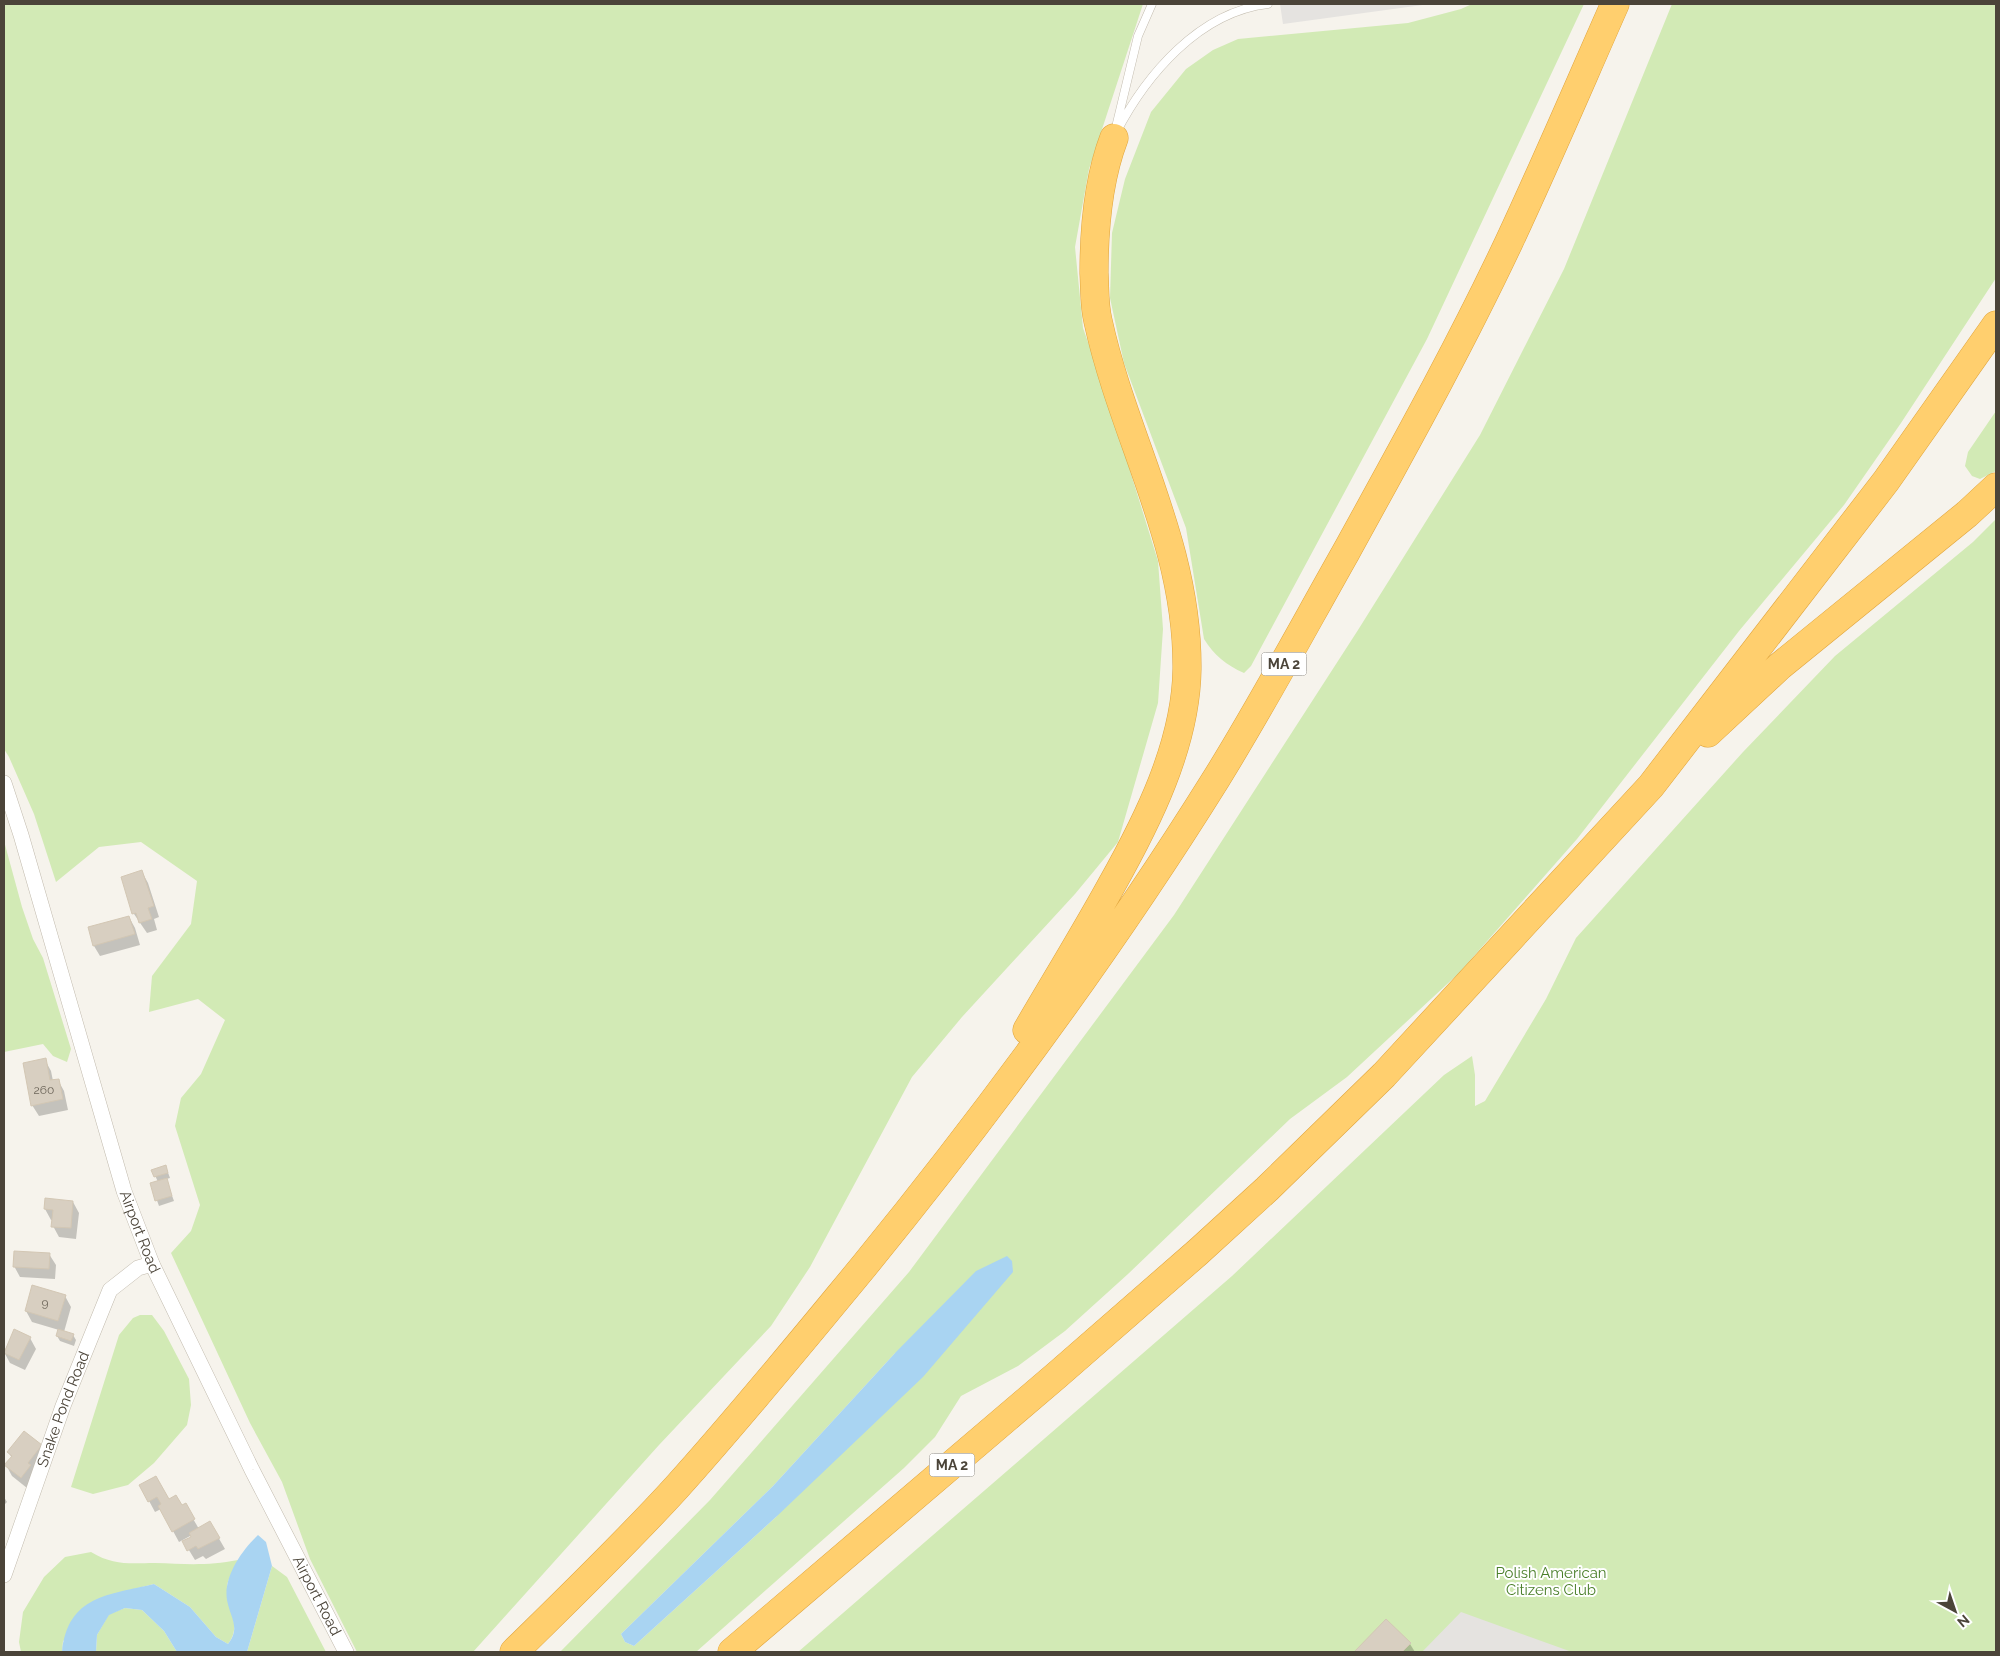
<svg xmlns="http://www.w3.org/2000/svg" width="2000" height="1656" font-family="Raleway,sans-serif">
	<rect width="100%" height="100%" fill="#f6f3ec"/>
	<!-- green -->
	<path fill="#d2eab5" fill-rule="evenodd" d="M4 4H1143L1089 169 1075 247 1083 328 1104 387 1158 561 1163 629 1158 703 1118 842 1075 894 962 1017 912 1077 810 1267 771 1326 659 1445 473 1652H357L310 1559 282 1482 250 1423 171 1253 191 1231 200 1205 175 1126 181 1098 201 1074 225 1020 198 999 149 1012 152 976 191 924 197 881 141 842 99 847 56 882 34 814 9 757 4 749Z
		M1472 4H1584L1427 339 1251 666 1244 673C1226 665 1214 655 1204 639L1186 528 1124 363 1110 298 1112 233 1125 179 1151 112 1186 69 1213 50 1238 39 1408 23 1461 9Z
		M1672 4H1996V278L1901 423 1844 505 1739 631 1577 839 1459 973 1347 1077 1290 1119 1128 1274 1065 1331 1018 1366 961 1396 935 1437 904 1468 696 1652H560L710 1500 909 1272 1174 915 1358 630 1480 435 1564 269ZM896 1352 776 1517 634 1646 625 1642 621 1634 773 1486Z
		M1996 411V471L1980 479 1972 476 1965 466 1968 452Z
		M1996 519V1652H798L1232 1276 1444 1075 1472 1056 1475 1075V1106L1485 1101 1546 999 1576 938 1743 752 1835 656 1973 542Z
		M4 841 22 907 33 939 43 958 71 1049 67 1062 53 1056 43 1044 4 1052Z
		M140 1315H152L164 1331 189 1379 191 1405 187 1425 154 1463 128 1485 93 1494 71 1487 119 1335 133 1318Z
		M91 1552C114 1566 130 1563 155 1563 185 1564 208 1566 238 1560 235 1568 228 1578 227 1586 226 1607 243 1625 228 1644L216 1637 190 1607 154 1584 130 1590 63 1641 62 1652H21L19 1642 23 1612 44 1577 65 1557Z
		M272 1566 287 1577 326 1652H247Z
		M125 1608 142 1610 164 1631 177 1652H96L97 1635 109 1614Z"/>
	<!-- parking -->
	<path fill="#e5e3e0" d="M1280 4H1430L1283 24Z
		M1461 1612 1572 1652H1422Z"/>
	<!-- water -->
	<path fill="#a9d4f2" d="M1007 1256 1012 1261 1013 1272 923 1377 776 1517 634 1646 625 1642 621 1634 773 1486 896 1352 976 1271Z
		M258 1535 266 1542 272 1566 247 1652H177L164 1631 142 1610 125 1608 109 1615 97 1635 96 1652H62C68 1595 109 1595 154 1584L190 1607 216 1637 228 1644C241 1628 230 1617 227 1600 223 1577 242 1550 258 1535Z"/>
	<!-- shadow -->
	<path fill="#0003" d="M142 872 148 883 159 917 154 919 157 930 147 933 134 914Z
		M129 917 135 928 140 945 100 956 94 946 89 928Z
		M45 1060 51 1071 53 1081 58 1080 64 1091 68 1110 39 1116 32 1105Z
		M166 1167 170 1178 166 1179 174 1201 159 1206 151 1184 158 1182 153 1171Z
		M46 1199 73 1202 79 1213 76 1239 59 1237 53 1226V1220H51L45 1209Z
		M49 1254 56 1265 55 1279 20 1277 14 1266Z
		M65 1296 71 1307 64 1332 73 1335 76 1340 74 1346 60 1341 57 1336 59 1330 32 1322 26 1311Z
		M14 1331 30 1338 36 1349 25 1370 10 1363 4 1352Z
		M41 1446 27 1488 12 1476 6 1465 12 1458 8 1452Z
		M141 1486 182 1507 185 1505 199 1529 210 1523 225 1549 206 1559 203 1556 195 1560 184 1542 193 1537 192 1535 179 1542 161 1509 155 1512Z
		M4 1497 7 1502 4 1505Z
		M1386 1621 1410 1644 1415 1652H1356Z"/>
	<!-- building -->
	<path fill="#d8cfc1" stroke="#d3c7b4" d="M142 870 154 906 148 908 152 919 139 923 136 913 132 914 121 877Z
		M129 916 135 934 93 946 88 927Z
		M46 1058 50 1080 59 1079 63 1099 31 1106 23 1063Z
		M166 1165 168 1173 154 1177 151 1170Z
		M167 1178 172 1196 155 1201 150 1183Z
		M45 1198 73 1201 71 1228 51 1227 53 1210 44 1209Z
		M14 1251 50 1253 49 1269 13 1267Z
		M32 1285 66 1295 58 1321 25 1311Z
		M14 1329 31 1337 19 1360 4 1353Z
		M58 1329 74 1334 71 1341 56 1336Z
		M24 1431 42 1445 28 1463 31 1465 21 1478 4 1465 12 1456 7 1452Z
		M156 1476 169 1499 176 1495 182 1505 186 1503 195 1519 172 1532 158 1506 161 1504 157 1497 148 1502 139 1485Z
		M210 1521 220 1538 198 1549 196 1546 187 1551 182 1541 191 1537 189 1533Z
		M1386 1619 1411 1643 1402 1652H1354Z"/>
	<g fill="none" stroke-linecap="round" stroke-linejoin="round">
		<defs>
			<path id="lane" d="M1117 123 1138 36 1152 4
				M1116 133C1146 75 1199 12 1268 4"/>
			<g id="street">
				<path id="s1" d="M4 783 21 835 124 1191 152 1264 252 1470 346 1652"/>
				<path id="s2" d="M4 1575 63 1406 110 1290 138 1268 152 1264"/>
			</g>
			<path id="highway" d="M1708 733 1780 666 1967 514 1996 487
				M1027 1030C1055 982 1084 935 1111 886 1147 822 1186 745 1187 669 1188 542 1124 440 1098 321 1094 305 1095 289 1094 273 1094 228 1098 180 1114 138
				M514 1652C569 1598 624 1545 676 1488 741 1416 802 1341 864 1266 991 1110 1110 949 1216 779 1262 705 1303 628 1346 552 1402 450 1459 348 1509 242 1546 163 1580 83 1615 4
				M732 1652 1057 1375 1198 1252 1267 1189 1384 1075 1651 786 1886 481 1996 325"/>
		</defs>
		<!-- lane casing -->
		<use href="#lane" stroke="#c2bbae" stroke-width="9"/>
		<!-- street casing -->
		<use href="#street" stroke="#c2bbae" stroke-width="16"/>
		<!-- highway casing -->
		<use href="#highway" stroke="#e0a43c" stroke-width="29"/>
		<!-- lane -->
		<use href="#lane" stroke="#fff" stroke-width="8"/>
		<!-- street -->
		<use href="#street" stroke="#fff" stroke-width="15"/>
		<!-- highway -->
		<use href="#highway" stroke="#ffcf6e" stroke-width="28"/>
	</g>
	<g text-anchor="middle" stroke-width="4" stroke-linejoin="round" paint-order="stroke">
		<!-- number labels -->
		<g font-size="12" fill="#6e675b">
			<text x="44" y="1094">260</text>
			<text x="45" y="1307">9</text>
		</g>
		<!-- shield labels -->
		<g fill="#fff" stroke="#817c74" stroke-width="1">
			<rect x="1261.5" y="652.5" width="45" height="23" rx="4"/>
			<rect x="929.5" y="1453.5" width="45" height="23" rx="4"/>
		</g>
		<g font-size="14" font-weight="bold" fill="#4b4439">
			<text x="1284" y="669">MA 2</text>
			<text x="952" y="1470">MA 2</text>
		</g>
		<!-- street labels -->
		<g font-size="15" fill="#4b4439" stroke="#fff">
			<text dy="5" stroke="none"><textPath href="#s1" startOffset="469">Airport Road</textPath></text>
			<text dy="5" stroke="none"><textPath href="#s2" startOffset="176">Snake Pond Road</textPath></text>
			<text dy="5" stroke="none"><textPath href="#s1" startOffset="874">Airport Road</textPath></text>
		</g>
		<!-- park labels -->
		<g font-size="15" fill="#4a7f2a" stroke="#fff">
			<text x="1551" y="1578">Polish American<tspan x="1551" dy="17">Citizens Club</tspan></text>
		</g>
	</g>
	<!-- border -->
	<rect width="2000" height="1656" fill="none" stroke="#4b4439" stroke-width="10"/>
	<!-- north arrow -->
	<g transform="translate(1955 1611) rotate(140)" stroke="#ffffff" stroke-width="4" paint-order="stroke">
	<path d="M0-4L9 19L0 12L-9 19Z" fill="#4b4439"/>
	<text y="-8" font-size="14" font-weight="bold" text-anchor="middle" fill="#4b4439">N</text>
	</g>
</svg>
